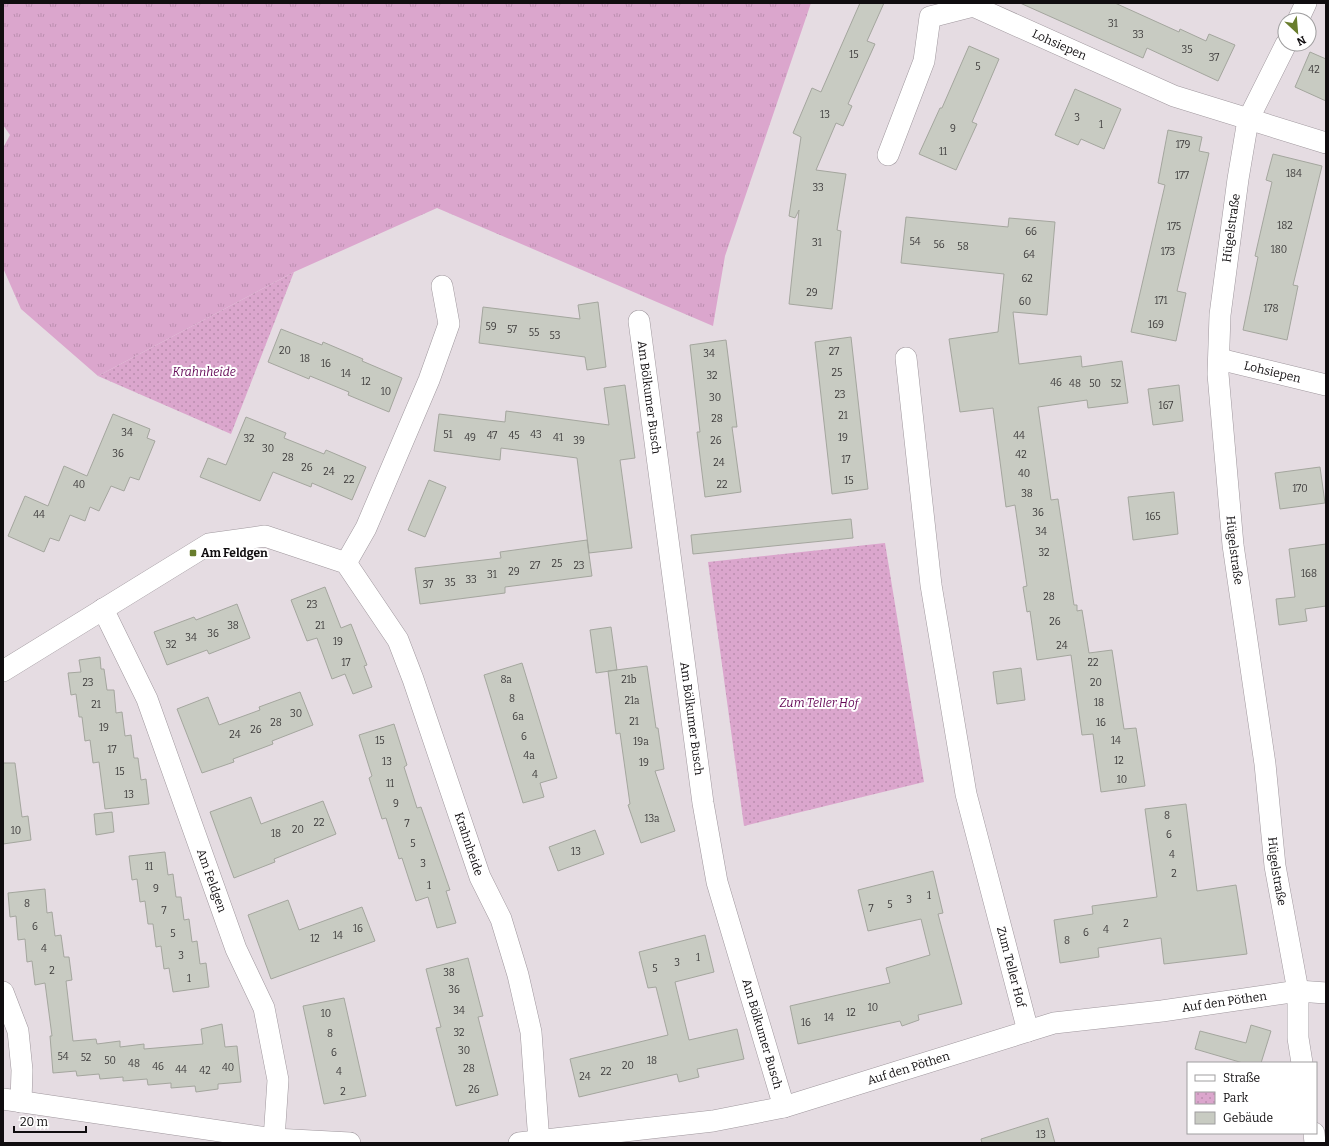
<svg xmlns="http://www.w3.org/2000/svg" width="1329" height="1146" font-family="Bitter,serif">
	<defs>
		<pattern id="grass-tufts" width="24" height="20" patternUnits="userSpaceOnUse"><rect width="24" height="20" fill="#dba6cd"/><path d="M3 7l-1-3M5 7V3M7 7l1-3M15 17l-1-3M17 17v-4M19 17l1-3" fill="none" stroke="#bb8eaf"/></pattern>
		<pattern id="park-dots" width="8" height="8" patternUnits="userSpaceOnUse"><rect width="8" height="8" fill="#dba6cd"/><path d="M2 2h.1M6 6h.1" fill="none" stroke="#bb8eaf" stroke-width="1.8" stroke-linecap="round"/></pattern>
	</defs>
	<rect width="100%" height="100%" fill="#e5dce2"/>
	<!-- grass -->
	<path fill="url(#grass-tufts)" d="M3 3H811L725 256 713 326 437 208 294 272 98 376 21 309 3 268V148L10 135 3 125Z"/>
	<!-- park -->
	<path fill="url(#park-dots)" d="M294 272 231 434 98 376Z
		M885 543 924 782 744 826 708 562Z"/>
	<!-- building -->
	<path fill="#c8cbc2" stroke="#a4a69e" d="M860 3H884L867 41 875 44 848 104 852 106 843 126 836 123 816 170 846 174 837 230 841 231 832 309 789 304 799 210 795 218 789 216 801 137 793 133 812 88 821 92Z
		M1020 3H1115L1179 32 1180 29 1206 41 1209 34 1235 45 1218 81 1147 48 1143 58Z
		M969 46 999 59 972 122 977 124 956 170 919 154 940 108H942Z
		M1310 52 1326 59V101L1295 87Z
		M1075 89 1121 109 1104 149 1081 139 1078 145 1055 135Z
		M1168 130 1202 137 1199 151 1209 153 1177 291 1186 293 1176 341 1131 332 1165 185 1158 183Z
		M1273 154 1322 166 1293 285 1298 286 1287 340 1243 330 1258 257 1255 256 1272 182 1266 180Z
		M906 217 1008 227 1009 218 1055 222 1047 315 1013 312 1019 364 1081 356 1082 367 1122 361 1128 403 1088 408 1087 400 1038 407 1051 500 1058 499 1074 605H1077V611L1082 610 1089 653 1112 650 1124 729 1136 728 1145 786 1101 792 1093 734 1082 735 1071 655 1037 660 1030 611 1027 612 1023 587 1027 586 1015 505 1006 507 993 408 960 412 949 339 998 332 1004 274 901 263Z
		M598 302 606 367 587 370 585 357 479 343 483 307 580 319 578 305Z
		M281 329 322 345 323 342 363 359 362 361 402 378 389 412 348 395 349 392 310 376 309 379 268 362Z
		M851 337 868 489 832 494 815 342Z
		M726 340 737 427H732L741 492 705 497 697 432H700L690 345Z
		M625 385 635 458 620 460 632 548 589 553 577 458 501 448 500 460 434 451 439 414 505 422 506 411 609 425 604 388Z
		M1179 385 1183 421 1153 425 1148 389Z
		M113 414 150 429 147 438 155 441 139 480 130 477 124 491 111 486 99 511 90 507 85 521 70 515 59 541 50 538 44 552 8 536 25 496 48 506 64 466 87 476Z
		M246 417 286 433 284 438 324 454 326 450 366 467 352 500 312 483 311 487 273 472 260 501 200 477 208 458 226 465Z
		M1320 467 1325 503 1280 509 1275 473Z
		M429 480 446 487 425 537 408 530Z
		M1174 492 1178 534 1133 540 1128 497Z
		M851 519 853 538 693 554 691 535Z
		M587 540 592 576 505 587V593L420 604 415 568 501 558 500 552Z
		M1326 544V606L1305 609 1307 621 1279 625 1276 599 1295 597 1289 549Z
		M325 587 341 628 351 624 367 665 364 666 372 687 353 694 345 674 332 679 317 638 307 641 291 600Z
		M237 604 250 638 209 654 207 650 167 665 154 632 194 617 196 620Z
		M611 627 617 670 596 673 590 630Z
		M100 657 101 669H104L107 690H114L116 713 122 712 125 736 131 735 134 758H138L141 780 146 779 149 804 105 809 99 762 93 763 90 740 85 741 82 717H79L76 694 71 695 68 673 81 672 79 660Z
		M522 663 557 778 540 783 544 797 523 803 484 675Z
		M647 666 656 728H658L664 769 655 771 675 831 641 843 628 805 630 804 620 733 616 734 608 671Z
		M1021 668 1025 700 997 704 993 672Z
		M300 692 313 725 272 741 273 744 233 759 234 762 202 773 177 709 208 697 219 725 260 710 259 707Z
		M394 724 407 765 404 767 417 808 421 807 450 890 446 891 456 923 437 928 428 897 416 901 402 858 399 859 386 818 382 819 369 778 372 776 359 735Z
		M3 763H15L22 817 28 816 31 840 3 844Z
		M251 797 261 824 323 801 336 834 274 859 275 862 234 878 210 812Z
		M1186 804 1197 891 1236 885 1247 954 1164 964 1161 938 1098 948 1099 957 1060 963 1054 920 1093 914 1092 906 1157 897 1145 809Z
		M112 812 114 832 96 835 94 814Z
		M595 830 604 854 558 871 549 847Z
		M165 852 168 875 173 874 176 897H181L184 920 189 919 192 942 197 941 200 964 206 963 209 987 173 992 169 968 164 969 161 946 156 947 153 924H148L145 901 140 902 137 879 132 880 129 856Z
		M933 871 943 913 938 914 962 1004 918 1015 919 1020 902 1026 900 1021 798 1044 790 1006 890 983 886 968 930 955 921 919 868 931 858 890Z
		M45 889 47 913 52 912 55 936 61 935 64 957H69L72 980 66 981 73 1041 96 1039 97 1044 120 1041V1047L144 1044V1049L203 1044 201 1029 222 1024 225 1047 237 1046 241 1082 218 1084V1089L196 1092 195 1086 171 1088V1083L148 1085 147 1079 123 1081V1077L100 1079 99 1074 77 1076 76 1071 53 1073 50 1036H52L45 983 35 985 32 961 27 962 25 939 18 940 16 916 10 917 8 893Z
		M288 900 299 930 362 907 375 941 271 979 248 915Z
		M705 935 714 972 675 982 689 1040 737 1029 744 1059 697 1069 699 1077 679 1082 677 1074 579 1097 570 1059 668 1035 656 987 648 988 639 952Z
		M468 958 483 1016 478 1017 498 1095 456 1106 436 1028 441 1027 426 969Z
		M344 998 366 1096 324 1104 303 1006Z
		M1251 1025 1271 1031 1261 1063H1243L1195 1049 1200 1031 1246 1043Z
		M1048 1118 1055 1143H982L981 1139Z"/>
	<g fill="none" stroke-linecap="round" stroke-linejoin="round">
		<defs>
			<g id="street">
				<path d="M1298 20 1306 3"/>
				<path id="s1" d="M1286 44 1248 120 1238 179 1220 315 1218 374 1233 545 1265 764 1275 866 1298 991V1038L1302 1063"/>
				<path id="s2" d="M888 155 924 61 930 17 973 6 1174 96 1326 143"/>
				<path id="s3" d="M639 321 703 803 717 882 784 1107"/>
				<path id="s4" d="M906 358 931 585 966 794 1028 1031"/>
				<path id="s5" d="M1219 359 1326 385"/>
				<path d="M346 563 366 528 429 380 449 324 442 286"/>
				<path id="s6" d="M103 609 147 699 236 949 264 1008 278 1080 274 1139"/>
				<path id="s7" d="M3 671 209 544 265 536 346 563 398 640 413 679 480 877 501 919 518 975 531 1032 539 1142"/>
				<path d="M3 992 18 1031 22 1070 21 1102"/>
				<path d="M3 1099 274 1139 350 1143"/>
				<path d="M1314 1133 1315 1143"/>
				<path id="s8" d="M519 1143 713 1121 784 1107 1054 1023 1162 1011 1298 991 1326 993"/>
			</g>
		</defs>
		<!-- street casing -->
		<use href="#street" stroke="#9f979d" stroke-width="22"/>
		<!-- street -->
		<use href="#street" stroke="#fff" stroke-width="21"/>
	</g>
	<!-- markers -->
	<rect fill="#697d2d" stroke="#fff" stroke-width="1.5" x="189" y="549" width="8" height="8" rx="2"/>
	<g text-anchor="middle" stroke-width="4" stroke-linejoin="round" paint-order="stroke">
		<!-- number labels -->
		<g font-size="10" fill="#3e3c3c">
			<text x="1113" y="27">31</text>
			<text x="1138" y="38">33</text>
			<text x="1187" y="53">35</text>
			<text x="854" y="58">15</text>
			<text x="1214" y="61">37</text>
			<text x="978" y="70">5</text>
			<text x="1314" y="73">42</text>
			<text x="825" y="118">13</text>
			<text x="1077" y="121">3</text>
			<text x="1101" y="128">1</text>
			<text x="953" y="132">9</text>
			<text x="1183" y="148">179</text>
			<text x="943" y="155">11</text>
			<text x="1294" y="177">184</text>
			<text x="1182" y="179">177</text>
			<text x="818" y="191">33</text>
			<text x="1285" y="229">182</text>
			<text x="1174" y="230">175</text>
			<text x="1031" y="235">66</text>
			<text x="915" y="245">54</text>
			<text x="817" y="246">31</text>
			<text x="939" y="248">56</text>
			<text x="963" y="250">58</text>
			<text x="1279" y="253">180</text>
			<text x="1168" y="255">173</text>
			<text x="1029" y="258">64</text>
			<text x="1027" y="282">62</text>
			<text x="812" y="296">29</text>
			<text x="1161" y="304">171</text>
			<text x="1025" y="305">60</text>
			<text x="1271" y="312">178</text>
			<text x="1156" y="328">169</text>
			<text x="491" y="330">59</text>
			<text x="512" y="333">57</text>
			<text x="534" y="336">55</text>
			<text x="555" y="339">53</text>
			<text x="285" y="354">20</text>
			<text x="834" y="355">27</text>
			<text x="709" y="357">34</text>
			<text x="305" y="362">18</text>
			<text x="326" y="367">16</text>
			<text x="837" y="376">25</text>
			<text x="346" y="377">14</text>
			<text x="712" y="379">32</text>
			<text x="366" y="385">12</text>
			<text x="1056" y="386">46</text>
			<text x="1075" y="387">48</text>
			<text x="1095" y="387">50</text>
			<text x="1116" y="387">52</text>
			<text x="386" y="395">10</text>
			<text x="840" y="398">23</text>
			<text x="715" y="401">30</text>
			<text x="1166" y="409">167</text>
			<text x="843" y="419">21</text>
			<text x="717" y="422">28</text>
			<text x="127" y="436">34</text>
			<text x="448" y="438">51</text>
			<text x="536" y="438">43</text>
			<text x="492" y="439">47</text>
			<text x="514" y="439">45</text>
			<text x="1019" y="439">44</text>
			<text x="470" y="441">49</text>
			<text x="558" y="441">41</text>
			<text x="843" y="441">19</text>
			<text x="249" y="442">32</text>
			<text x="579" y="444">39</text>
			<text x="716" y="444">26</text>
			<text x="268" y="452">30</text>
			<text x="118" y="457">36</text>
			<text x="1021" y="458">42</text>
			<text x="288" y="461">28</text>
			<text x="846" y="463">17</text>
			<text x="719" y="466">24</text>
			<text x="307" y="471">26</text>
			<text x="329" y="475">24</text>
			<text x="1024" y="477">40</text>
			<text x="349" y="483">22</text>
			<text x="849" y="484">15</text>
			<text x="79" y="488">40</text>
			<text x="722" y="488">22</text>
			<text x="1300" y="492">170</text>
			<text x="1027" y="497">38</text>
			<text x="1038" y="516">36</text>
			<text x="39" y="518">44</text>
			<text x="1153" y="520">165</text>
			<text x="1041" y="535">34</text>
			<text x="1044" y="556">32</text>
			<text x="557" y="567">25</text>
			<text x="535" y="569">27</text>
			<text x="579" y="569">23</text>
			<text x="514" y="575">29</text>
			<text x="1309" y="577">168</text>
			<text x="492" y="578">31</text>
			<text x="471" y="583">33</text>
			<text x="450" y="586">35</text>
			<text x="428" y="588">37</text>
			<text x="1049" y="600">28</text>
			<text x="312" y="608">23</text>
			<text x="1055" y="625">26</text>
			<text x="233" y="629">38</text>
			<text x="320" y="629">21</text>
			<text x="213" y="637">36</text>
			<text x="191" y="641">34</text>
			<text x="338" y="645">19</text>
			<text x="171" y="648">32</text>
			<text x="1062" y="649">24</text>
			<text x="346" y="666">17</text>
			<text x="1093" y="666">22</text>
			<text x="506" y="683">8a</text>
			<text x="629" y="683">21b</text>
			<text x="88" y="686">23</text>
			<text x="1096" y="686">20</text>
			<text x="512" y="702">8</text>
			<text x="632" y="704">21a</text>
			<text x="1099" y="706">18</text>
			<text x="96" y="708">21</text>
			<text x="296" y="717">30</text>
			<text x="518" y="720">6a</text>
			<text x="634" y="725">21</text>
			<text x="276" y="726">28</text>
			<text x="1101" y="726">16</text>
			<text x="104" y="731">19</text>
			<text x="256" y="733">26</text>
			<text x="235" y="738">24</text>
			<text x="524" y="740">6</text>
			<text x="380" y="744">15</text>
			<text x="1116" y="744">14</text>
			<text x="641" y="745">19a</text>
			<text x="112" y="753">17</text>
			<text x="529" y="759">4a</text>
			<text x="1119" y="764">12</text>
			<text x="387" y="765">13</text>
			<text x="644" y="766">19</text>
			<text x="120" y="775">15</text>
			<text x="535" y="778">4</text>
			<text x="1122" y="783">10</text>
			<text x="390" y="787">11</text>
			<text x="129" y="798">13</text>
			<text x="396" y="807">9</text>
			<text x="1167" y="819">8</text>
			<text x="652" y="822">13a</text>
			<text x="319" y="826">22</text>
			<text x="407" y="827">7</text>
			<text x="298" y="833">20</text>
			<text x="16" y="834">10</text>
			<text x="276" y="837">18</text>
			<text x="1169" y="838">6</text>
			<text x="413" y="847">5</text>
			<text x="576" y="855">13</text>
			<text x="1172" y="858">4</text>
			<text x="423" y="867">3</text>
			<text x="149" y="870">11</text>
			<text x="1174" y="877">2</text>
			<text x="429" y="889">1</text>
			<text x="156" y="892">9</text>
			<text x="929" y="899">1</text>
			<text x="909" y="903">3</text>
			<text x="27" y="907">8</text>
			<text x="890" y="908">5</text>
			<text x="871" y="912">7</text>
			<text x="164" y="914">7</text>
			<text x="1126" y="927">2</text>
			<text x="35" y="930">6</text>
			<text x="358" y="932">16</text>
			<text x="1106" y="933">4</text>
			<text x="1086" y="936">6</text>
			<text x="173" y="937">5</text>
			<text x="338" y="939">14</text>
			<text x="315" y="942">12</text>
			<text x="1067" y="944">8</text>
			<text x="44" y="952">4</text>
			<text x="181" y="959">3</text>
			<text x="698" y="961">1</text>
			<text x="677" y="966">3</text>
			<text x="655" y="972">5</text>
			<text x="52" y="974">2</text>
			<text x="449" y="976">38</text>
			<text x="189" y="982">1</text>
			<text x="454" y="993">36</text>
			<text x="873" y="1011">10</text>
			<text x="459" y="1014">34</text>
			<text x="851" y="1016">12</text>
			<text x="326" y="1017">10</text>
			<text x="829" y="1021">14</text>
			<text x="806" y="1026">16</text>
			<text x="459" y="1036">32</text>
			<text x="330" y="1037">8</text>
			<text x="464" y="1054">30</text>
			<text x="334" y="1056">6</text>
			<text x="63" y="1060">54</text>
			<text x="86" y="1061">52</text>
			<text x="110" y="1064">50</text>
			<text x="652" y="1064">18</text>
			<text x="134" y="1067">48</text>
			<text x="628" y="1069">20</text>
			<text x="158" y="1070">46</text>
			<text x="228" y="1071">40</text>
			<text x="469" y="1072">28</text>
			<text x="181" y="1073">44</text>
			<text x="205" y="1074">42</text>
			<text x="339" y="1075">4</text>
			<text x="606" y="1075">22</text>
			<text x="585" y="1080">24</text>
			<text x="474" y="1093">26</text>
			<text x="343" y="1095">2</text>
			<text x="1041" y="1138">13</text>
		</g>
		<!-- street labels -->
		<g font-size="12" fill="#100d0f" stroke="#fff">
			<text dy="4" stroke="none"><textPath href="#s2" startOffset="284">Lohsiepen</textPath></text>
			<text transform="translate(1231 228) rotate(-82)" y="4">Hügelstraße</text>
			<text dy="4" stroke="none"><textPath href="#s5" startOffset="55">Lohsiepen</textPath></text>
			<text dy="4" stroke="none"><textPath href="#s3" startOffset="77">Am Bölkumer Busch</textPath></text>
			<text dy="4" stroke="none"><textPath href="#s1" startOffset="518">Hügelstraße</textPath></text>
			<text dy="4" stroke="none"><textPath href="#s3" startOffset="401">Am Bölkumer Busch</textPath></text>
			<text dy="4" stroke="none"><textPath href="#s7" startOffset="693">Krahnheide</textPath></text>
			<text dy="4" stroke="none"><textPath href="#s1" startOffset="842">Hügelstraße</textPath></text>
			<text dy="4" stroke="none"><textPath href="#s6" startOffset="293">Am Feldgen</textPath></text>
			<text dy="4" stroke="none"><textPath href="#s4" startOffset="619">Zum Teller Hof</textPath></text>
			<text dy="4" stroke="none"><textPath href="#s8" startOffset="722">Auf den Pöthen</textPath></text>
			<text dy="4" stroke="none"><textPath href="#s3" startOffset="725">Am Bölkumer Busch</textPath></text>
			<text dy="4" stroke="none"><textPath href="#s8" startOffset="398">Auf den Pöthen</textPath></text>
		</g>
		<!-- park labels -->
		<g font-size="12" font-style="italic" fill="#640856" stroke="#fff">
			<text x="204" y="376">Krahnheide</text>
			<text x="819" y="707">Zum Teller Hof</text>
		</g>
		<!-- poi labels -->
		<g font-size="12" font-weight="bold" fill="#100d0f" stroke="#fff" text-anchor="start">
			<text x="201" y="557">Am Feldgen</text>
		</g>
	</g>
	<!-- border -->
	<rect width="1329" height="1146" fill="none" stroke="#100d0f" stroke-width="8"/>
	<!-- legend -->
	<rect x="1187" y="1062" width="130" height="72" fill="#ffffff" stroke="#9f9e9f"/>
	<rect x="1195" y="1075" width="20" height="6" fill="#ffffff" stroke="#9f9e9f"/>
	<text x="1223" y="1082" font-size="12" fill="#100d0f">Straße</text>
	<rect x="1195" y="1092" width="20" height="12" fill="url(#park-dots)" stroke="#9f9e9f"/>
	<text x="1223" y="1102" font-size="12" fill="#100d0f">Park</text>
	<rect x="1195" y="1112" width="20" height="12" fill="#c8cbc2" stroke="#9f9e9f"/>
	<text x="1223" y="1122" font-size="12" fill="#100d0f">Gebäude</text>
	<!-- north arrow -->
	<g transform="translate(1297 32) rotate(154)"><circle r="19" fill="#ffffff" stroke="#9f9e9f"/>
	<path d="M0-3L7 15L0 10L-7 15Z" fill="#697d2d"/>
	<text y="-6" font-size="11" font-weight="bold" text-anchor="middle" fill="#100d0f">N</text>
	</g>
	<!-- scale -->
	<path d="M14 1126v6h72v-6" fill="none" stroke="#100d0f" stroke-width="2"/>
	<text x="20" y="1126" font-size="12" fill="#100d0f" stroke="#ffffff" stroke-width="3" paint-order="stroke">20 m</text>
</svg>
